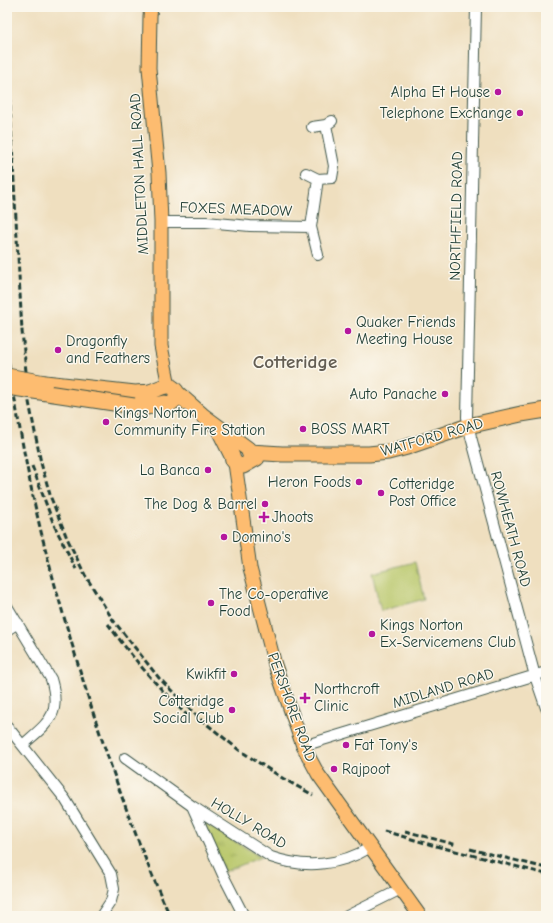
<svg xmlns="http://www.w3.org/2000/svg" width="553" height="923" font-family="'Comic Neue',sans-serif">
	<defs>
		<pattern id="grass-tufts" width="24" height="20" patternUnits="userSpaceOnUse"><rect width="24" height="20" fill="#b7c668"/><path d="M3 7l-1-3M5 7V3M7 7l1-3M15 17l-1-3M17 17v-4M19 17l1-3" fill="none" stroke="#94a256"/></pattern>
	</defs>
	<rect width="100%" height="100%" fill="#fbf7ec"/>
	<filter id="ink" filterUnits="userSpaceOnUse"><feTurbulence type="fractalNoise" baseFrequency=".025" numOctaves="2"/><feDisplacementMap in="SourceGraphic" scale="8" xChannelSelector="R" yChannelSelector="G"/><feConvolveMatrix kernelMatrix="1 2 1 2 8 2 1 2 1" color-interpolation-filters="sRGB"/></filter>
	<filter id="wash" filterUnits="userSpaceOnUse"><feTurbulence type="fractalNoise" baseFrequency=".012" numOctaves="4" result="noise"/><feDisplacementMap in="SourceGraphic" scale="16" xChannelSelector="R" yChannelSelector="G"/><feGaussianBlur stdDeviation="0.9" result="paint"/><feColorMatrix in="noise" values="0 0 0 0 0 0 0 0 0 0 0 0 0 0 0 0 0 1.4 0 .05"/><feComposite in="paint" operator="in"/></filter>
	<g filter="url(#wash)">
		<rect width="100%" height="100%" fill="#efdfbf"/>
		<!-- grass -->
		<path fill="url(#grass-tufts)" stroke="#6b824e" d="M204 823 261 857 224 872Z"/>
		<!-- park -->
		<path fill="#b7c668" stroke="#6b824e" d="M415 562 424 599 381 611 372 573Z"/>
	</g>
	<g filter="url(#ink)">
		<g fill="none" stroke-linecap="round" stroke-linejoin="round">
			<defs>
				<path id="minor" d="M476 7 467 417 471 437 535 676 546 708
					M312 127 326 125
					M306 173 318 179
					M161 222H206L250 226 311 227 318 179 332 178 334 166 326 125 332 121
					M311 227 318 255
					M7 606 51 679C62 716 48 722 23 745
					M7 630 18 623
					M7 726 65 799 111 874 114 889 111 901 101 916
					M303 746 546 672
					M125 758 192 806 271 857C305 869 340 866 371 847
					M192 806 223 875 244 916
					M347 916 401 889"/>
				<path id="major" d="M151 7 150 16 149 68 159 173 161 222V346L169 386
					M235 463 250 568 275 665 303 746 318 774 420 916"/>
				<path id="highway" d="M45 383 135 393C140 392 145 393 149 392 159 390 168 380 176 391V399L170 404 165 403 147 407 134 406
					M177 393 202 415 248 449 251 457 248 463
					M219 430 232 456 233 460 237 465 243 466 257 458
					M250 452 282 454H369L388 452 407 447 468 426 521 414 546 410"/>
			</defs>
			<!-- minor casing -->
			<use href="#minor" stroke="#3e5549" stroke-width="12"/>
			<!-- major casing -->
			<use href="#major" stroke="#3e5549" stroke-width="15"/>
			<!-- highway casing -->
			<use href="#highway" stroke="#3e5549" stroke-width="17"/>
			<!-- minor -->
			<use href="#minor" stroke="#fff" stroke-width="10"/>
			<!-- major -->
			<use href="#major" stroke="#fdbc6f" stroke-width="13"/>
			<!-- highway -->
			<use href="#highway" stroke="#fdbc6f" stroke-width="15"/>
			<!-- rail -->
			<path stroke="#1f3d34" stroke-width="3" stroke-dasharray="6 3" stroke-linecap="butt" d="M7 51 22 331 29 402 41 463 51 498 67 538 85 575 113 620 159 678 199 718 239 750 284 779 313 795
				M7 353C14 393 20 433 28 472 43 550 66 625 89 700 113 774 138 846 170 916
				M32 466 54 525 76 569
				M108 624C132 657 158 688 188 716
				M384 831 432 845 546 874
				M405 831 457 845
				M470 849 546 868"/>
			<defs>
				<path id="highway-bridge" d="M7 376 45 383
					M7 387 134 406"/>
			</defs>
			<!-- highway-bridge casing -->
			<use href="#highway-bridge" stroke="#3e5549" stroke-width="17" stroke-linecap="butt"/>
			<!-- highway-bridge -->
			<use href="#highway-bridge" stroke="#fdbc6f" stroke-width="15"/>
		</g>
	</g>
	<!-- markers -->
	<g fill="#b5179e" stroke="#fbf7ec" stroke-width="1.5">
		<circle cx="498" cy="92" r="4"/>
		<circle cx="520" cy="113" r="4"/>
		<circle cx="348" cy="331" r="4"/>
		<circle cx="58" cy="350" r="4"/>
		<circle cx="445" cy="394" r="4"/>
		<circle cx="106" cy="422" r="4"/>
		<circle cx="303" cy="429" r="4"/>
		<circle cx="208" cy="470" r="4"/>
		<circle cx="359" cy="482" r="4"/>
		<circle cx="381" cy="493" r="4"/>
		<circle cx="265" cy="504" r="4"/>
		<path d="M262 511h4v4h4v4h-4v4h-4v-4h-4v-4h4z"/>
		<circle cx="224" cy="537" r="4"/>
		<circle cx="211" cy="603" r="4"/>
		<circle cx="372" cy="634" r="4"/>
		<circle cx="234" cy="674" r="4"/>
		<path d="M303 692h4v4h4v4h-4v4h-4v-4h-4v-4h4z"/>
		<circle cx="232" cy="710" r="4"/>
		<circle cx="346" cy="745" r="4"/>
		<circle cx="334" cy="769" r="4"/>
	</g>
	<g text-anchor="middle" stroke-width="3" stroke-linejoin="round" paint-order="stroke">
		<!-- poi labels -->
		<g font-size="15" fill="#1f3d34" stroke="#fbf7ec" text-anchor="start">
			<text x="490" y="97" text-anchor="end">Alpha Et House</text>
			<text x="512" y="118" text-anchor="end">Telephone Exchange</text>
			<text x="356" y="327">Quaker Friends<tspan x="356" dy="17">Meeting House</tspan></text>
			<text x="66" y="346">Dragonfly<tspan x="66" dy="17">and Feathers</tspan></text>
			<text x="437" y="399" text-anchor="end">Auto Panache</text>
			<text x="114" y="418">Kings Norton<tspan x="114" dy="17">Community Fire Station</tspan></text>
			<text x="311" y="434">BOSS MART</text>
			<text x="200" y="475" text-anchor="end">La Banca</text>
			<text x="351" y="487" text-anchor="end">Heron Foods</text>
			<text x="389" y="489">Cotteridge<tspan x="389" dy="17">Post Office</tspan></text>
			<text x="257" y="509" text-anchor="end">The Dog &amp; Barrel</text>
			<text x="272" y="522">Jhoots</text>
			<text x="232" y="542">Domino's</text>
			<text x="219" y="599">The Co-operative<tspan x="219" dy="17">Food</tspan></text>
			<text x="380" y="630">Kings Norton<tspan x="380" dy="17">Ex-Servicemens Club</tspan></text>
			<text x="226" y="679" text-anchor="end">Kwikfit</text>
			<text x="314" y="694">Northcroft<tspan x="314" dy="17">Clinic</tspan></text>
			<text x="224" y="706" text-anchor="end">Cotteridge<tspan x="224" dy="17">Social Club</tspan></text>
			<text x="354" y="750">Fat Tony's</text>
			<text x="342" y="774">Rajpoot</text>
		</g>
		<!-- street labels -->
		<g font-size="15" fill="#1f3d34" stroke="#fbf7ec">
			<text transform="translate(139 174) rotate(-93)" y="5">MIDDLETON HALL ROAD</text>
			<text transform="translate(236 209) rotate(2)" y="5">FOXES MEADOW</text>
			<text transform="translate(456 216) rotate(-89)" y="5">NORTHFIELD ROAD</text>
			<text transform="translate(432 437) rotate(-16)" y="5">WATFORD ROAD</text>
			<text transform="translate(511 529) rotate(75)" y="5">ROWHEATH ROAD</text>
			<text transform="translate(443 688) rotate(-17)" y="5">MIDLAND ROAD</text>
			<text transform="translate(292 707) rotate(70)" y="5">PERSHORE ROAD</text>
			<text transform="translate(249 823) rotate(31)" y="5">HOLLY ROAD</text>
		</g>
		<!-- district labels -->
		<g font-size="19" font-weight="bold" fill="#645e54" stroke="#fbf7ec">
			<text x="295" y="368">Cotteridge</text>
		</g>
	</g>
	<!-- margin -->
	<rect width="553" height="923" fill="none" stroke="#fbf7ec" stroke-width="24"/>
</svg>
